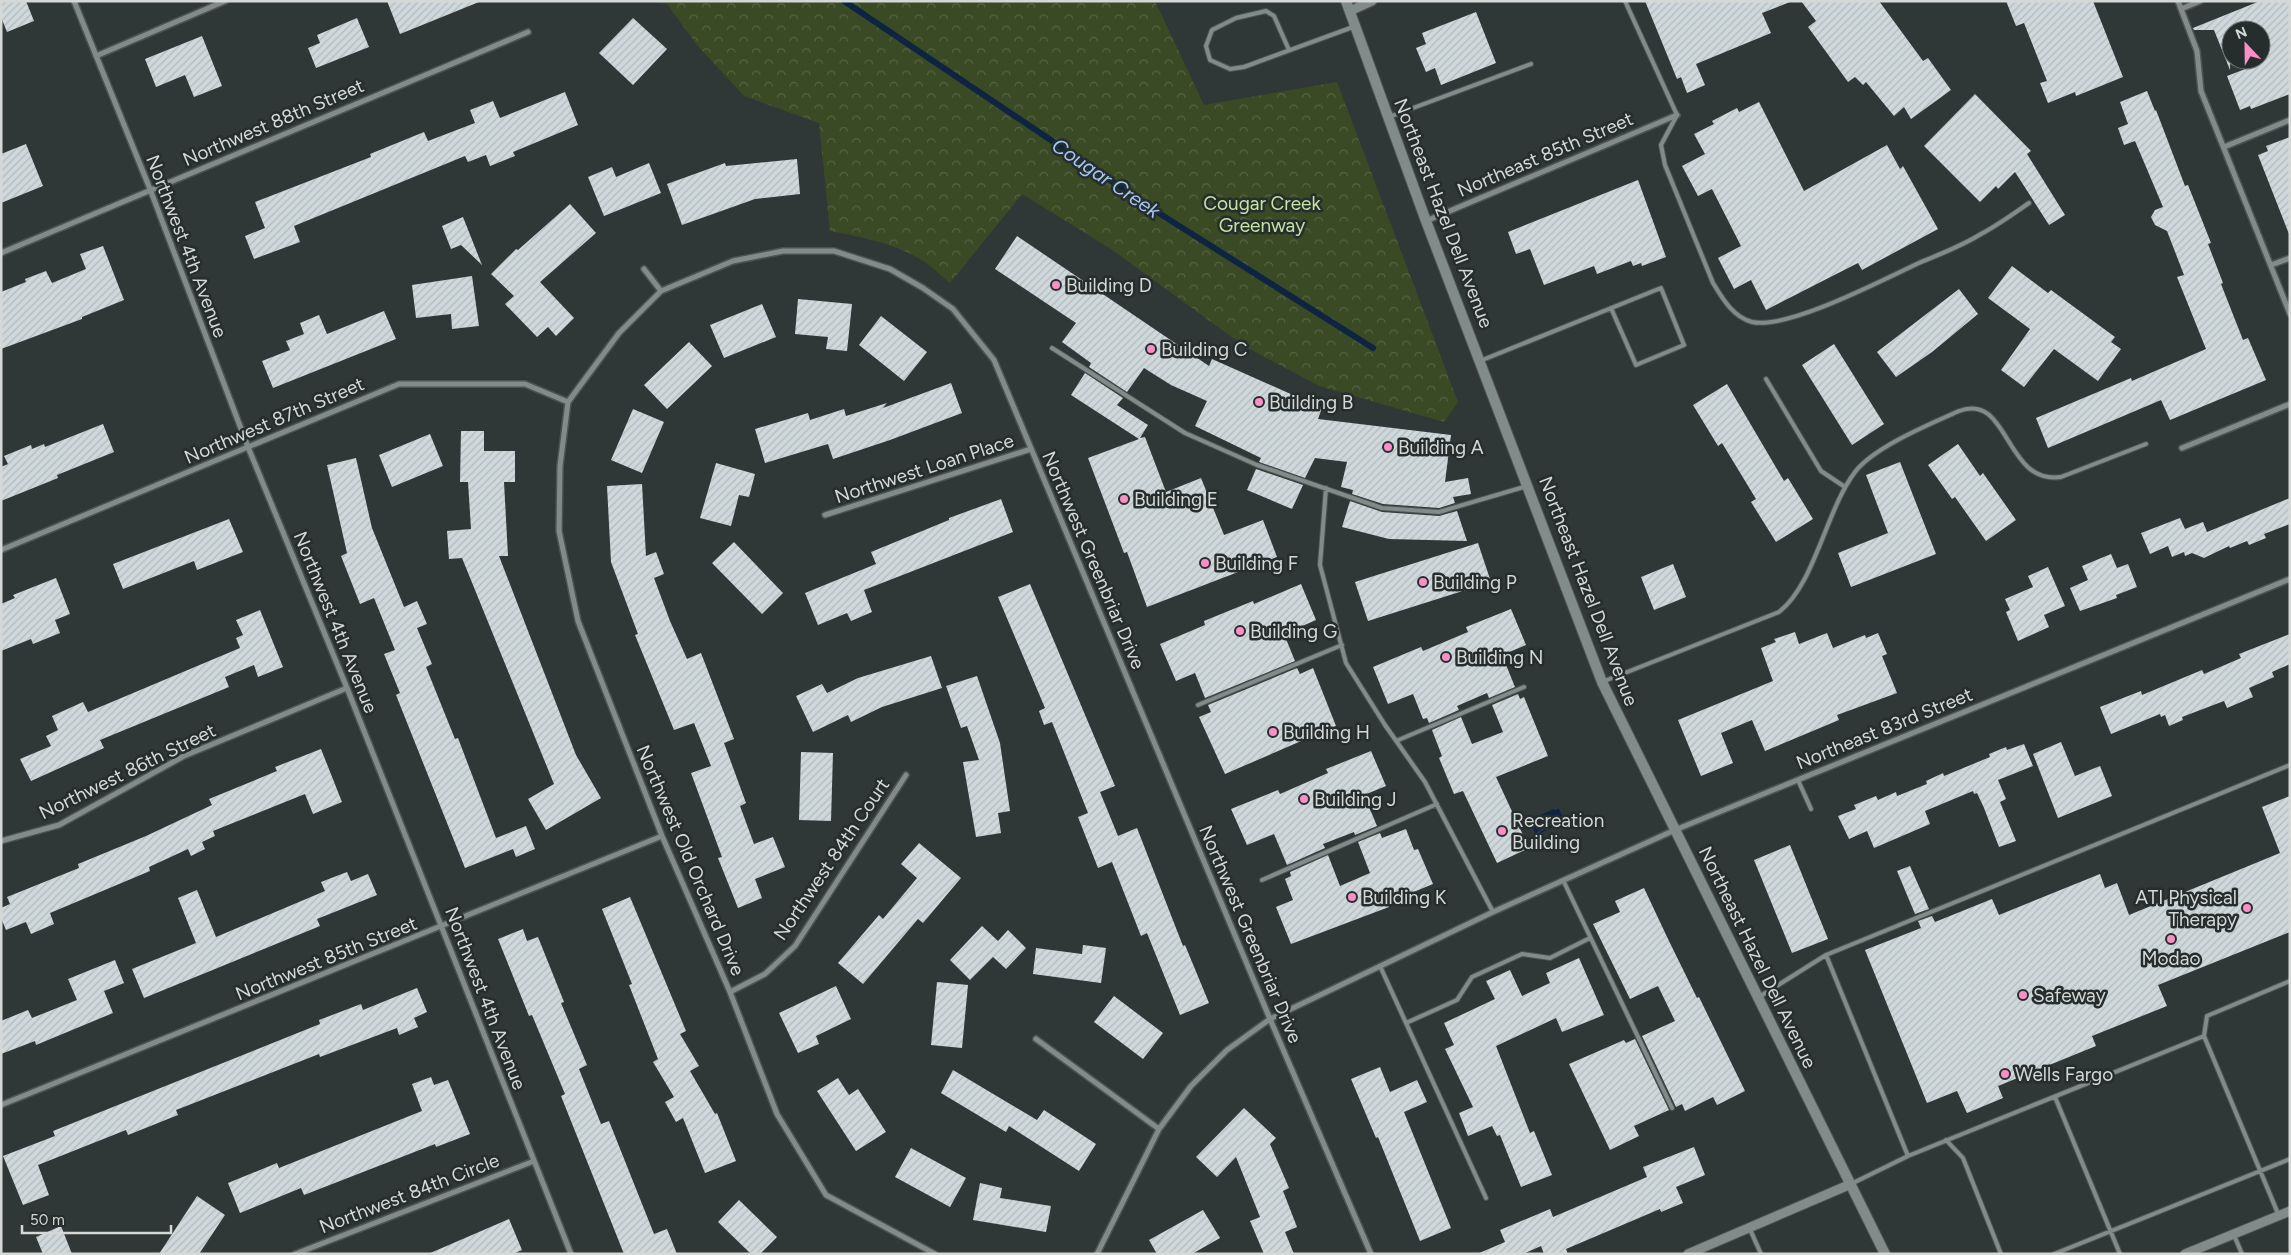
<svg xmlns="http://www.w3.org/2000/svg" width="2291" height="1255" font-family="Figtree,sans-serif">
	<defs>
		<pattern id="forest-crowns" width="20" height="18" patternUnits="userSpaceOnUse" patternTransform="scale(1.25)"><rect width="20" height="18" fill="#394a24"/><path d="M2 6a3 3 0 1 1 6 0M12 15a3 3 0 1 1 6 0" fill="none" stroke="#556443"/></pattern>
		<pattern id="water-waves" width="16" height="10" patternUnits="userSpaceOnUse" patternTransform="scale(1.25)"><rect width="16" height="10" fill="#0d2543"/><path d="M0 5q4-4 8 0t8 0" fill="none" stroke="#2f445d"/></pattern>
		<pattern id="building-hatch" width="6" height="6" patternUnits="userSpaceOnUse" patternTransform="scale(1.25)"><rect width="6" height="6" fill="#cfd8db"/><path d="M-1 1l2-2M0 6l6-6M5 7l2-2" fill="none" stroke="#b2babc"/></pattern>
	</defs>
	<rect width="100%" height="100%" fill="#303837"/>
	<!-- forest -->
	<path fill="url(#forest-crowns)" d="M647 1H1155L1204 105 1337 82 1458 402 1444 422 1319 386 1244 346 1111 249 1022 194 950 283C942 277 935 269 926 263 899 244 862 237 830 231L819 123 744 96 697 45 667 4Z"/>
	<!-- water -->
	<path fill="url(#water-waves)" d="M1558 807 1565 822 1536 835 1529 820Z"/>
	<g fill="none" stroke-linecap="round" stroke-linejoin="round">
		<!-- stream -->
		<path stroke="#0d2543" stroke-width="6" d="M844 1 1165 217 1373 348"/>
	</g>
	<!-- building -->
	<path fill="url(#building-hatch)" d="M1 1H26L34 21 7 32 1 17Z
		M387 1H479V2L400 34Z
		M1645 1H1789L1790 2 1762 13 1771 33 1696 64 1705 85 1687 93 1681 77 1677 79Z
		M1801 1H1879L1923 61 1928 58 1951 90 1911 119 1904 107 1894 116 1866 82 1863 85 1855 77 1848 82 1808 27 1816 21Z
		M2006 1H2093L2123 77 2076 96 2075 92 2048 103 2040 83 2047 81 2024 23 2016 26Z
		M2260 1H2290V94L2251 109 2250 106 2240 110 2227 76 2261 63V30H2231L2230 70 2214 30H2194L2193 28Z
		M1476 12 1496 63 1441 85 1435 68 1426 72 1416 48 1426 44 1422 33Z
		M357 18 369 47 316 68 308 48 320 43 317 35Z
		M633 18 667 49 633 85 599 53Z
		M202 36 222 86 194 97 185 75 156 87 145 59Z
		M2147 91 2155 111 2156 110 2185 186 2188 185 2194 200 2211 243 2208 244 2223 283 2221 284 2243 340 2248 338 2266 380 2170 420 2161 400 2048 448 2036 418 2131 378 2132 381 2206 349 2177 277 2184 275 2167 231 2155 225 2151 217 2155 210 2163 207 2135 141 2124 145 2118 128 2128 124 2120 102Z
		M565 92 578 125 513 152 515 156 490 166 486 155 468 162 465 156 294 226 300 242 254 259 245 236 265 228 255 202 371 157 370 154 424 132 428 141 475 123 470 110 493 101 500 118Z
		M1975 94 2031 151 2027 154 2065 215 2049 225 2015 172 1998 189 1996 186 1980 202 1924 146Z
		M1759 102 1804 191 1887 145 1900 169 1903 166 1938 229 1862 270 1858 263 1766 310 1751 280 1734 289 1718 258 1741 246 1712 189 1698 196 1682 166 1705 154 1694 134 1714 124 1712 121 1737 108 1739 112Z
		M2290 137V234H2289L2258 155 2268 151 2266 146Z
		M26 144 43 186 1 203V154Z
		M797 159 800 194 755 199 682 225 667 184 725 163 726 166Z
		M649 163 661 193 604 216 588 177 612 167 616 177Z
		M1638 180 1666 257 1642 266 1641 263 1633 266 1631 261 1597 274 1594 266 1544 285 1530 249 1516 254 1508 232Z
		M570 204 596 233 540 282 574 318 556 336 548 327 537 337 505 304 514 296 491 274 516 249 518 250Z
		M463 217 482 265 461 245 451 249 442 226Z
		M1017 236 1209 366 1212 359 1322 408 1318 419 1451 435 1445 482 1468 478 1471 494 1453 497 1455 503 1439 508 1383 504 1352 494 1353 490 1341 487 1347 462 1315 458 1305 478 1259 462 1261 458 1195 426 1207 401 1171 385 1144 368 1127 392 1089 367 1091 363 1062 342 1076 323 995 269Z
		M103 246 124 300 82 317V319L1 349V292L26 282 25 279 46 271 52 283 86 269 80 254Z
		M2012 266 2048 293 2051 290 2115 337 2111 342 2121 349 2098 381 2054 349 2024 387 2001 370 2030 329 1988 298Z
		M472 276 479 326 452 329 451 314 416 318 412 285Z
		M1959 289 1978 314 1932 352 1896 377 1877 352Z
		M798 299 852 304 847 351 826 349 828 337 795 334Z
		M762 304 776 337 724 358 710 325Z
		M384 311 396 339 273 388 262 361 290 350 286 341 304 334 300 323 319 315 327 334Z
		M881 316 927 352 904 381 859 345Z
		M689 342 712 366 667 409 644 385Z
		M1834 344 1884 424 1852 445 1802 365Z
		M1085 373 1123 398 1117 405 1148 425 1140 438 1145 437 1166 492 1201 478 1224 535 1263 520 1277 557 1147 607 1127 552 1124 553 1088 458 1139 439 1071 395Z
		M951 383 962 413 890 440 833 459 828 444 765 463 755 429 808 413 810 420 844 409 846 416 887 403 883 408Z
		M1727 384 1784 481 1788 478 1813 519 1776 542 1751 502 1756 499 1722 443 1718 446 1693 405Z
		M633 409 664 422 642 473 611 460Z
		M103 424 114 452 57 475 58 478 1 501V467L8 464 4 456 31 445 32 449 44 444 45 447Z
		M461 431H484V451H515V482H504L508 556H499L576 755 601 798 546 830 528 799 554 784 462 558 449 559 447 531 471 529 468 482H460Z
		M430 434 443 466 392 487 379 455Z
		M1958 444 1980 476 1983 473 2016 520 1986 541 1955 497 1952 499 1928 465Z
		M356 458 372 528 404 607 417 601 427 624 417 628 432 664 426 667 455 739 458 738 496 838 526 826 535 849 516 857 513 849 465 868 396 695 400 693 384 654 395 650 374 598 360 604 341 556 347 553 327 465Z
		M1900 462 1936 554 1851 587 1838 553 1888 533 1866 475Z
		M716 463 755 474 749 497 739 495 731 526 700 518Z
		M1256 469 1303 485 1292 509 1247 490Z
		M642 484 646 556 656 552 664 574 654 578 670 621 687 659 701 653 734 739 724 743 746 803 740 806 754 844 773 837 785 867 755 879 762 898 738 908 718 858 722 857 691 773 711 766 694 723 674 730 635 635 638 634 611 562 607 486Z
		M2290 498V524L2264 534 2266 538 2249 545 2247 541 2230 548 2229 546 2204 558 2192 553 2185 556 2184 552 2172 557 2168 546 2150 554 2141 533 2180 518 2185 529 2203 522 2207 532Z
		M1001 499 1013 532 864 590 872 612 851 621 847 613 818 625 805 593 876 564 871 552 949 520V518Z
		M1350 501 1382 512 1439 516 1457 511 1467 541 1389 539 1342 527Z
		M229 519 243 552 197 570 194 561 123 589 113 564Z
		M734 542 783 593 762 614 712 563Z
		M1478 543 1491 582 1368 621 1355 582Z
		M2111 554 2117 568 2128 564 2137 587 2116 595 2117 598 2080 611 2070 588 2088 580 2082 566Z
		M1673 564 1686 597 1654 610 1641 577Z
		M2048 567 2065 606 2044 615 2049 627 2018 641 2006 612 2010 610 2005 599 2033 587 2028 576Z
		M56 578 70 614 55 620 60 633 33 644 31 639 1 651V604L15 598 13 595Z
		M1030 584 1115 786 1100 792 1118 836 1137 828 1183 946 1185 945 1209 1003 1180 1015 1147 933 1141 936 1112 862 1098 868 1078 817 1088 813 1052 722 1044 725 1039 711 1045 708 998 597Z
		M1301 584 1316 620 1284 634 1295 661 1205 698 1195 673 1176 681 1160 644 1205 625 1204 621 1253 601 1254 604Z
		M1511 609 1526 645 1502 655 1515 687 1489 698 1487 693 1457 706 1459 710 1429 723 1427 718 1423 719 1413 694 1388 704 1373 667 1421 647 1423 651 1468 632 1466 627Z
		M260 610 283 667 258 677 254 665 225 677 229 687 100 740 104 748 31 781 20 759 51 746 46 736 58 730 52 716 83 702 88 712 240 648 236 638 243 635 236 620Z
		M1795 632 1799 644 1827 633 1833 648 1865 635 1866 638 1878 633 1887 654 1882 656 1897 693 1837 715 1839 720 1765 751 1752 720 1721 733 1733 763 1701 776 1678 720 1773 681 1761 648 1776 642 1774 639Z
		M2290 634V664L2272 672 2274 677 2249 688 2253 697 2227 708 2224 701 2182 717 2183 720 2169 726 2165 715 2161 717 2160 714 2111 734 2100 707 2141 691 2142 695 2202 670 2204 674 2241 658 2239 654Z
		M931 656 942 688 882 707 851 722 848 715 813 732 796 696 822 684 827 693 858 678Z
		M1297 668 1300 674 1313 668 1336 726 1225 774 1199 717 1211 712 1208 705Z
		M977 676 1000 743 1010 811 998 813 1001 833 976 837 963 762 979 760 967 726 961 728 946 686Z
		M1518 694 1520 699 1524 697 1548 756 1496 777 1529 848 1497 863 1463 791 1454 794 1439 758 1442 756 1432 730 1461 717 1472 744 1503 732 1492 705Z
		M2061 742 2075 776 2100 766 2112 796 2058 818 2033 754Z
		M2024 744 2033 766 1998 780 2006 799 2000 802 2016 841 1999 847 1984 808 1977 793 1974 794 1973 791 1925 811 1930 824 1874 848 1867 831 1849 839 1838 816 1856 809 1854 805 1876 796 1878 800 1896 792 1897 796 1927 784 1926 781 1943 773 1944 776 1990 757 1989 754 2006 747 2007 750Z
		M321 749 342 802 313 814 305 794 213 831 215 836 202 842 205 849 191 856 188 849 149 867 150 871 50 913 54 924 31 934 26 922 6 930 1 918V908L10 904 7 897 79 868 78 864 146 836 212 805 209 799 277 771 275 767Z
		M1371 751 1386 786 1364 795 1377 826 1355 835 1354 832 1323 844 1325 848 1287 865 1274 834 1247 845 1231 809 1278 790 1280 794 1328 773 1326 769Z
		M801 752 833 753 831 821 799 820Z
		M2290 796V932L2158 985 2167 1006 2092 1036 2096 1046 1998 1086 2003 1098 1967 1113 1957 1091 1927 1103 1865 950 1921 928 1918 921 1932 916 1935 922 1992 899 1999 915 2100 874 2105 888 2117 883 2129 915 2280 853 2262 807Z
		M1406 829 1414 850 1418 849 1433 884 1387 903 1389 907 1291 944 1276 907 1293 900 1285 879 1291 876 1290 872 1328 855 1340 886 1370 873 1358 842 1380 833 1382 838Z
		M919 843 961 878 923 923 918 919 863 984 838 963 879 915 883 919 917 878 901 864Z
		M1790 845 1828 939 1792 953 1754 860Z
		M1910 866 1929 909 1915 914 1897 871Z
		M347 872 351 881 368 874 377 895 317 919 320 926 144 998 132 969 196 943 178 898 197 890 216 937 325 891 321 882Z
		M1644 888 1668 939 1697 998 1699 997 1745 1091 1717 1105 1713 1097 1685 1111 1682 1104 1676 1107 1642 1036 1675 1021 1658 986 1630 999 1593 924 1620 912 1615 901Z
		M630 897 686 1031 680 1034 699 1066 690 1071 715 1114 717 1113 736 1161 705 1173 683 1118 676 1122 665 1102 674 1097 653 1062 658 1059 629 985 632 984 602 909Z
		M982 926 998 941 1008 930 1026 948 1006 969 993 957 970 980 950 960Z
		M523 929 527 941 538 937 564 1002 561 1003 587 1065 579 1069 601 1124 609 1121 654 1234 667 1229 677 1254H624L561 1096 565 1094 532 1015 529 1016 498 939Z
		M1083 945 1106 948 1101 983 1033 974 1036 948 1082 954Z
		M1579 958 1604 1015 1562 1032 1556 1018 1496 1046 1530 1133 1534 1131 1552 1175 1521 1187 1500 1135 1497 1136 1492 1126 1468 1136 1459 1113 1473 1107 1445 1049 1454 1045 1444 1023 1495 999 1486 981 1510 970 1522 996 1550 983 1546 973Z
		M115 960 124 983 104 991 113 1013 36 1045 35 1041 1 1054V1021L28 1010 32 1018 77 1000 68 979Z
		M937 982 968 985 962 1048 931 1045Z
		M836 986 851 1019 816 1036 819 1044 798 1053 779 1013Z
		M417 988 427 1012 414 1018 418 1027 399 1035 397 1028 320 1057 319 1054 176 1110 178 1115 128 1135 126 1130 38 1165 49 1195 23 1205 3 1156 55 1136 53 1131 320 1024 319 1020 361 1004 363 1010Z
		M1114 996 1163 1033 1143 1059 1094 1022Z
		M1635 1039 1669 1110 1634 1126 1639 1136 1610 1150 1569 1064 1624 1040 1626 1043Z
		M1380 1067 1390 1092 1417 1080 1427 1102 1404 1112 1451 1228 1420 1241 1378 1137 1376 1138 1351 1079Z
		M953 1070 1037 1120 1044 1110 1096 1144 1079 1171 1009 1126 1006 1132 941 1093Z
		M431 1077 434 1085 448 1080 470 1134 436 1147 435 1144 304 1195 301 1188 240 1213 228 1183 277 1163 279 1168 422 1111 412 1084Z
		M838 1078 849 1095 858 1089 886 1132 856 1151 817 1091Z
		M1244 1108 1276 1138 1270 1144 1289 1188 1283 1191 1297 1227 1285 1232 1294 1254H1264L1250 1221 1260 1217 1236 1157 1217 1177 1196 1157Z
		M1694 1147 1705 1175 1676 1187 1683 1203 1661 1212 1660 1209 1566 1249 1568 1254H1544L1541 1246 1523 1254H1477L1505 1242 1500 1230 1550 1209 1553 1217 1647 1177 1643 1167Z
		M911 1148 966 1178 950 1207 895 1177Z
		M980 1183 1002 1188 1000 1198 1051 1206 1046 1232 973 1220Z
		M197 1196 225 1215 199 1254H159Z
		M739 1200 777 1237 760 1254H751L718 1222Z
		M1203 1210 1220 1238 1192 1254H1157L1149 1240Z
		M509 1219 522 1250 513 1254H428Z
		M61 1226 72 1254H43L36 1237Z"/>
	<g fill="none" stroke-linecap="round" stroke-linejoin="round">
		<defs>
			<path id="service" d="M1625 1 1677 115 1661 145 1665 165 1713 283C1722 298 1733 317 1752 322 1788 330 1884 279 1919 263 1940 254 1962 246 1981 234 1998 225 2013 214 2029 203
				M1289 50 1274 16 1266 11 1236 18 1212 30 1206 46 1210 60 1230 69 1244 67 1353 27
				M1389 117 1531 64
				M1052 348 1185 433 1257 465 1382 508 1439 512 1527 486
				M1480 361 1661 288 1684 345 1636 365 1611 308
				M1766 379 1821 471 1845 487
				M1326 488 1320 565 1346 663 1385 725 1425 782 1493 912
				M1602 682 1779 612C1815 584 1826 510 1855 472 1874 447 1930 424 1959 411 2010 392 2004 485 2061 477L2146 444
				M1198 705 1342 645
				M1396 741 1524 687
				M1798 780 1811 809
				M1262 880 1437 804
				M1563 880 1672 1108
				M1826 955 2290 765
				M1380 966 1486 1198
				M1759 997 1826 955 1908 1156
				M1406 1023 1457 1000 1472 977 1522 954 1550 958 1590 938
				M2055 1097 2120 1254
				M1946 1140 1963 1158 2001 1254
				M1851 1184 1908 1156 2204 1036
				M2279 1216 2204 1036 2207 1016 2290 981
				M1749 1227 1761 1254
				M2234 1235 2242 1254
				M2054 1254 2290 1159"/>
			<path id="minor" d="M74 1 150 189 248 447 347 688 571 1254
				M2178 1 2197 51 2201 91 2290 314
				M2181 9 2200 1
				M96 56 225 1
				M2224 147 2290 120
				M1426 221 1677 115
				M1 253 528 32
				M2271 265 2290 258
				M644 269 661 291
				M2182 448 2290 404
				M825 515 1031 449
				M1 550 399 384H525L568 402
				M1 841 59 825 184 756 347 688
				M730 992 765 974 795 946 906 775
				M1036 1039 1159 1129
				M1 1105 662 836
				M295 1254 534 1161
				M935 1254 826 1195 777 1114 730 992 662 836 578 621 559 531 560 466 568 402 619 333 661 291 733 261 783 251H834L890 269 923 288 953 309 994 360 1270 1019 1371 1254
				M1097 1254 1159 1129 1191 1086 1227 1050 1270 1019 1493 912 1675 830 2290 579"/>
			<path id="tertiary" d="M1350 11 1372 1
				M1688 1254 1851 1184
				M2185 1254 2290 1211"/>
			<path id="secondary" d="M1346 1 1426 221 1602 682 1885 1254"/>
		</defs>
		<!-- service casing -->
		<use href="#service" stroke="#4d5353" stroke-width="6"/>
		<!-- minor casing -->
		<use href="#minor" stroke="#4d5353" stroke-width="8"/>
		<!-- tertiary casing -->
		<use href="#tertiary" stroke="#4d5353" stroke-width="11"/>
		<!-- secondary casing -->
		<use href="#secondary" stroke="#4d5353" stroke-width="12"/>
		<!-- service -->
		<use href="#service" stroke="#818b8a" stroke-width="4"/>
		<!-- minor -->
		<use href="#minor" stroke="#818b8a" stroke-width="5"/>
		<!-- tertiary -->
		<use href="#tertiary" stroke="#818b8a" stroke-width="9"/>
		<!-- secondary -->
		<use href="#secondary" stroke="#818b8a" stroke-width="10"/>
	</g>
	<!-- markers -->
	<g fill="#fb8fc5" stroke="#262e2d" stroke-width="2">
		<circle cx="1056" cy="285" r="5"/>
		<circle cx="1151" cy="349" r="5"/>
		<circle cx="1259" cy="402" r="5"/>
		<circle cx="1388" cy="447" r="5"/>
		<circle cx="1124" cy="499" r="5"/>
		<circle cx="1205" cy="563" r="5"/>
		<circle cx="1423" cy="582" r="5"/>
		<circle cx="1240" cy="631" r="5"/>
		<circle cx="1446" cy="657" r="5"/>
		<circle cx="1273" cy="732" r="5"/>
		<circle cx="1304" cy="799" r="5"/>
		<circle cx="1502" cy="831" r="5"/>
		<circle cx="1352" cy="897" r="5"/>
		<circle cx="2247" cy="908" r="5"/>
		<circle cx="2171" cy="939" r="5"/>
		<circle cx="2023" cy="995" r="5"/>
		<circle cx="2005" cy="1074" r="5"/>
	</g>
	<g text-anchor="middle" stroke-width="5" stroke-linejoin="round" paint-order="stroke">
		<!-- street labels -->
		<g font-size="19" fill="#d4d9d8" stroke="#262e2d">
			<text transform="translate(273 122) rotate(-23)" y="7">Northwest 88th Street</text>
			<text transform="translate(1545 154) rotate(-23)" y="7">Northeast 85th Street</text>
			<text transform="translate(1444 213) rotate(69)" y="7">Northeast Hazel Dell Avenue</text>
			<text transform="translate(187 246) rotate(69)" y="7">Northwest 4th Avenue</text>
			<text transform="translate(274 420) rotate(-23)" y="7">Northwest 87th Street</text>
			<text transform="translate(924 468) rotate(-18)" y="7">Northwest Loan Place</text>
			<text transform="translate(1094 560) rotate(67)" y="7">Northwest Greenbriar Drive</text>
			<text transform="translate(1589 591) rotate(69)" y="7">Northeast Hazel Dell Avenue</text>
			<text transform="translate(336 622) rotate(68)" y="7">Northwest 4th Avenue</text>
			<text transform="translate(1884 728) rotate(-22)" y="7">Northeast 83rd Street</text>
			<text transform="translate(127 771) rotate(-26)" y="7">Northwest 86th Street</text>
			<text transform="translate(831 859) rotate(-56)" y="7">Northwest 84th Court</text>
			<text transform="translate(691 860) rotate(67)" y="7">Northwest Old Orchard Drive</text>
			<text transform="translate(1251 934) rotate(67)" y="7">Northwest Greenbriar Drive</text>
			<text transform="translate(1758 957) rotate(64)" y="7">Northeast Hazel Dell Avenue</text>
			<text transform="translate(326 958) rotate(-22)" y="7">Northwest 85th Street</text>
			<text transform="translate(486 998) rotate(69)" y="7">Northwest 4th Avenue</text>
			<text transform="translate(409 1193) rotate(-21)" y="7">Northwest 84th Circle</text>
		</g>
		<!-- park labels -->
		<g font-size="19" fill="#c4e4a1" stroke="#262e2d">
			<text x="1262" y="210">Cougar Creek<tspan x="1262" dy="22">Greenway</tspan></text>
		</g>
		<!-- poi labels -->
		<g font-size="19" fill="#d4d9d8" stroke="#262e2d" text-anchor="start">
			<text x="1066" y="292">Building D</text>
			<text x="1161" y="356">Building C</text>
			<text x="1269" y="409">Building B</text>
			<text x="1398" y="454">Building A</text>
			<text x="1134" y="506">Building E</text>
			<text x="1215" y="570">Building F</text>
			<text x="1433" y="589">Building P</text>
			<text x="1250" y="638">Building G</text>
			<text x="1456" y="664">Building N</text>
			<text x="1283" y="739">Building H</text>
			<text x="1314" y="806">Building J</text>
			<text x="1512" y="827">Recreation<tspan x="1512" dy="22">Building</tspan></text>
			<text x="1362" y="904">Building K</text>
			<text x="2237" y="904" text-anchor="end">ATI Physical<tspan x="2237" dy="22">Therapy</tspan></text>
			<text x="2171" y="965" text-anchor="middle">Modao</text>
			<text x="2033" y="1002">Safeway</text>
			<text x="2015" y="1081">Wells Fargo</text>
		</g>
		<!-- water labels -->
		<g font-size="20" font-style="italic" fill="#a4c7f5" stroke="#262e2d">
			<text transform="translate(1106 178) rotate(34)" y="7">Cougar Creek</text>
		</g>
	</g>
	<!-- border -->
	<rect width="2291" height="1255" fill="none" stroke="#d4d9d8" stroke-width="5"/>
	<!-- north arrow -->
	<g transform="translate(2246 45) rotate(338)"><circle r="24" fill="#262e2d" stroke="#6c7271"/>
	<path d="M0-4L9 19L0 12L-9 19Z" fill="#fb8fc5"/>
	<text y="-8" font-size="14" font-weight="bold" text-anchor="middle" fill="#d4d9d8">N</text>
	</g>
	<!-- scale -->
	<path d="M22 1225v8h149v-8" fill="none" stroke="#d4d9d8" stroke-width="2.5"/>
	<text x="30" y="1225" font-size="15" fill="#d4d9d8" stroke="#262e2d" stroke-width="4" paint-order="stroke">50 m</text>
</svg>
